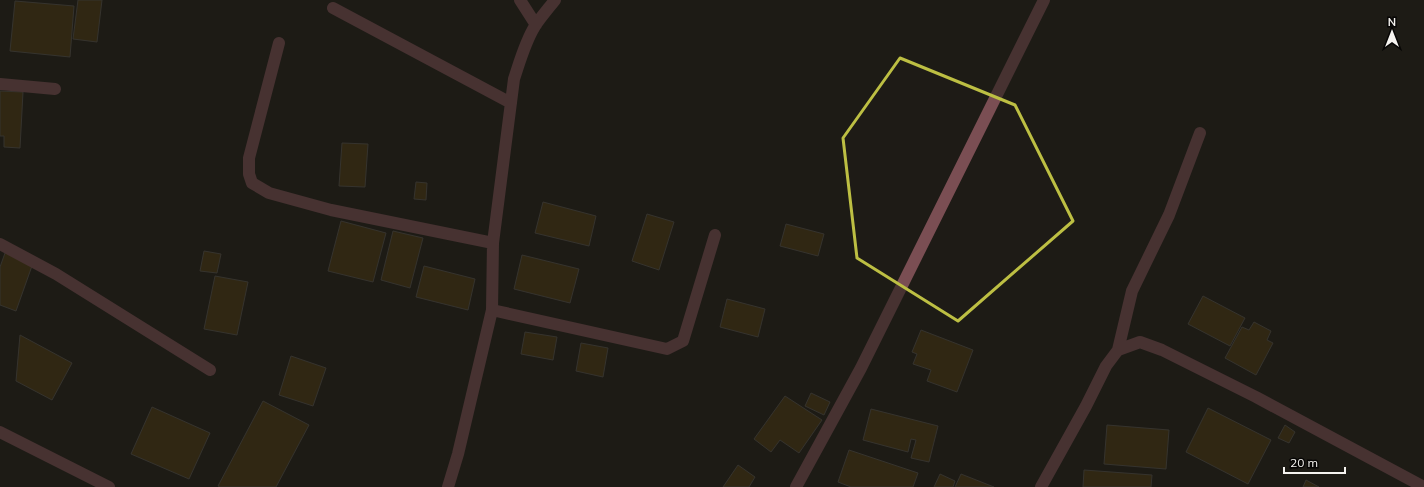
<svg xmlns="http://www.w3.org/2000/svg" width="1424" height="487" font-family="Mulish,sans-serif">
	<rect width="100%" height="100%" fill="#1e1b16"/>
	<!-- building -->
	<path fill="#483711" stroke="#53504a" d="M78 0H102L97 42 73 39Z
		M15 1 74 6 70 57 10 51Z
		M0 91 23 92 20 148 4 147V136H0Z
		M342 143 368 144 365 187 339 186Z
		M416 182 427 183 426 200 414 199Z
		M543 202 596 216 589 246 535 233Z
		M647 214 674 222 659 270 632 261Z
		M341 221 386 233 373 282 328 271Z
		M786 224 824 234 818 256 780 246Z
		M393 231 423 238 410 288 381 280Z
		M204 251 221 254 217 273 200 271Z
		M5 253 33 263 16 311 0 305V267Z
		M522 255 579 269 570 303 514 289Z
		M424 266 475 279 468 310 416 297Z
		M215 276 248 282 237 335 204 329Z
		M1203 296 1245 318 1230 346 1188 324Z
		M727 299 765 309 758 337 720 327Z
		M1254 322 1271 331 1267 340 1273 343 1256 375 1225 358 1242 327 1249 330Z
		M921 330 973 350 957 392 927 381 931 370 913 364 917 354 912 352Z
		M525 332 557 337 553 360 521 354Z
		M20 335 72 363 52 400 16 381Z
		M581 343 608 348 603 377 576 371Z
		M291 356 326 368 313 406 279 395Z
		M811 393 830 402 824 415 805 406Z
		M785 396 822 420 799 453 780 440 771 452 754 439Z
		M263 401 309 425 276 487H220L218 486Z
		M152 407 210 433 189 479 131 454Z
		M1208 408 1271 440 1248 484 1186 452Z
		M871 409 938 426 929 462 911 458 916 440 911 439 908 452 863 440Z
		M1107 425 1169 430 1166 469 1104 464Z
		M1285 425 1295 432 1289 443 1278 438Z
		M849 450 918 473 913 487H851L838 482Z
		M738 465 755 477 749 487H723Z
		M1084 470 1152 475 1151 487H1083Z
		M940 474 955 481 953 487H934Z
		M961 474 994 487H955Z
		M1306 480 1319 487H1303Z"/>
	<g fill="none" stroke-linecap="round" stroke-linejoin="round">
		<!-- minor -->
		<path stroke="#7a4e53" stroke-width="12" d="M520 0 536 25
			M333 8 511 103
			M279 43 249 158V174L252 183 269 193 331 210 493 243
			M0 84 55 89
			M0 244 56 274 210 370
			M492 310 667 349 683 341 715 235
			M1118 350 1132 291 1169 215 1200 133
			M0 432 109 487
			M448 487 458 454 492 310 493 243 514 79C520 61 525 42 535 26 541 17 548 9 555 0
			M796 487 861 368 1044 0
			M1041 487 1086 406 1106 366 1118 350 1140 342 1162 350 1256 397 1424 487"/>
	</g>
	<!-- marked area -->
	<path d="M0 0H1424V487H0ZM900 58 1015 105 1073 221 958 321 857 258 843 138Z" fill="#1e1b16" fill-opacity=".55" fill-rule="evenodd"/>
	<path fill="none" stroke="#bdbf43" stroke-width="3" stroke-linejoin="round" d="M900 58 1015 105 1073 221 958 321 857 258 843 138Z"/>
	<!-- north arrow -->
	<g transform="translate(1392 32)" stroke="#070605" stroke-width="3" paint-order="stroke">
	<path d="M0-3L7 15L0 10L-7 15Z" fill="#f6f4f0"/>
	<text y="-6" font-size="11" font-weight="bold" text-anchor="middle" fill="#f6f4f0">N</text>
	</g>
	<!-- scale -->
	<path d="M1284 467v6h61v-6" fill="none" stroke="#f6f4f0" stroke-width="2"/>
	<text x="1290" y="467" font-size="12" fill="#f6f4f0" stroke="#070605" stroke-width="3" paint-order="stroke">20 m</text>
</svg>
